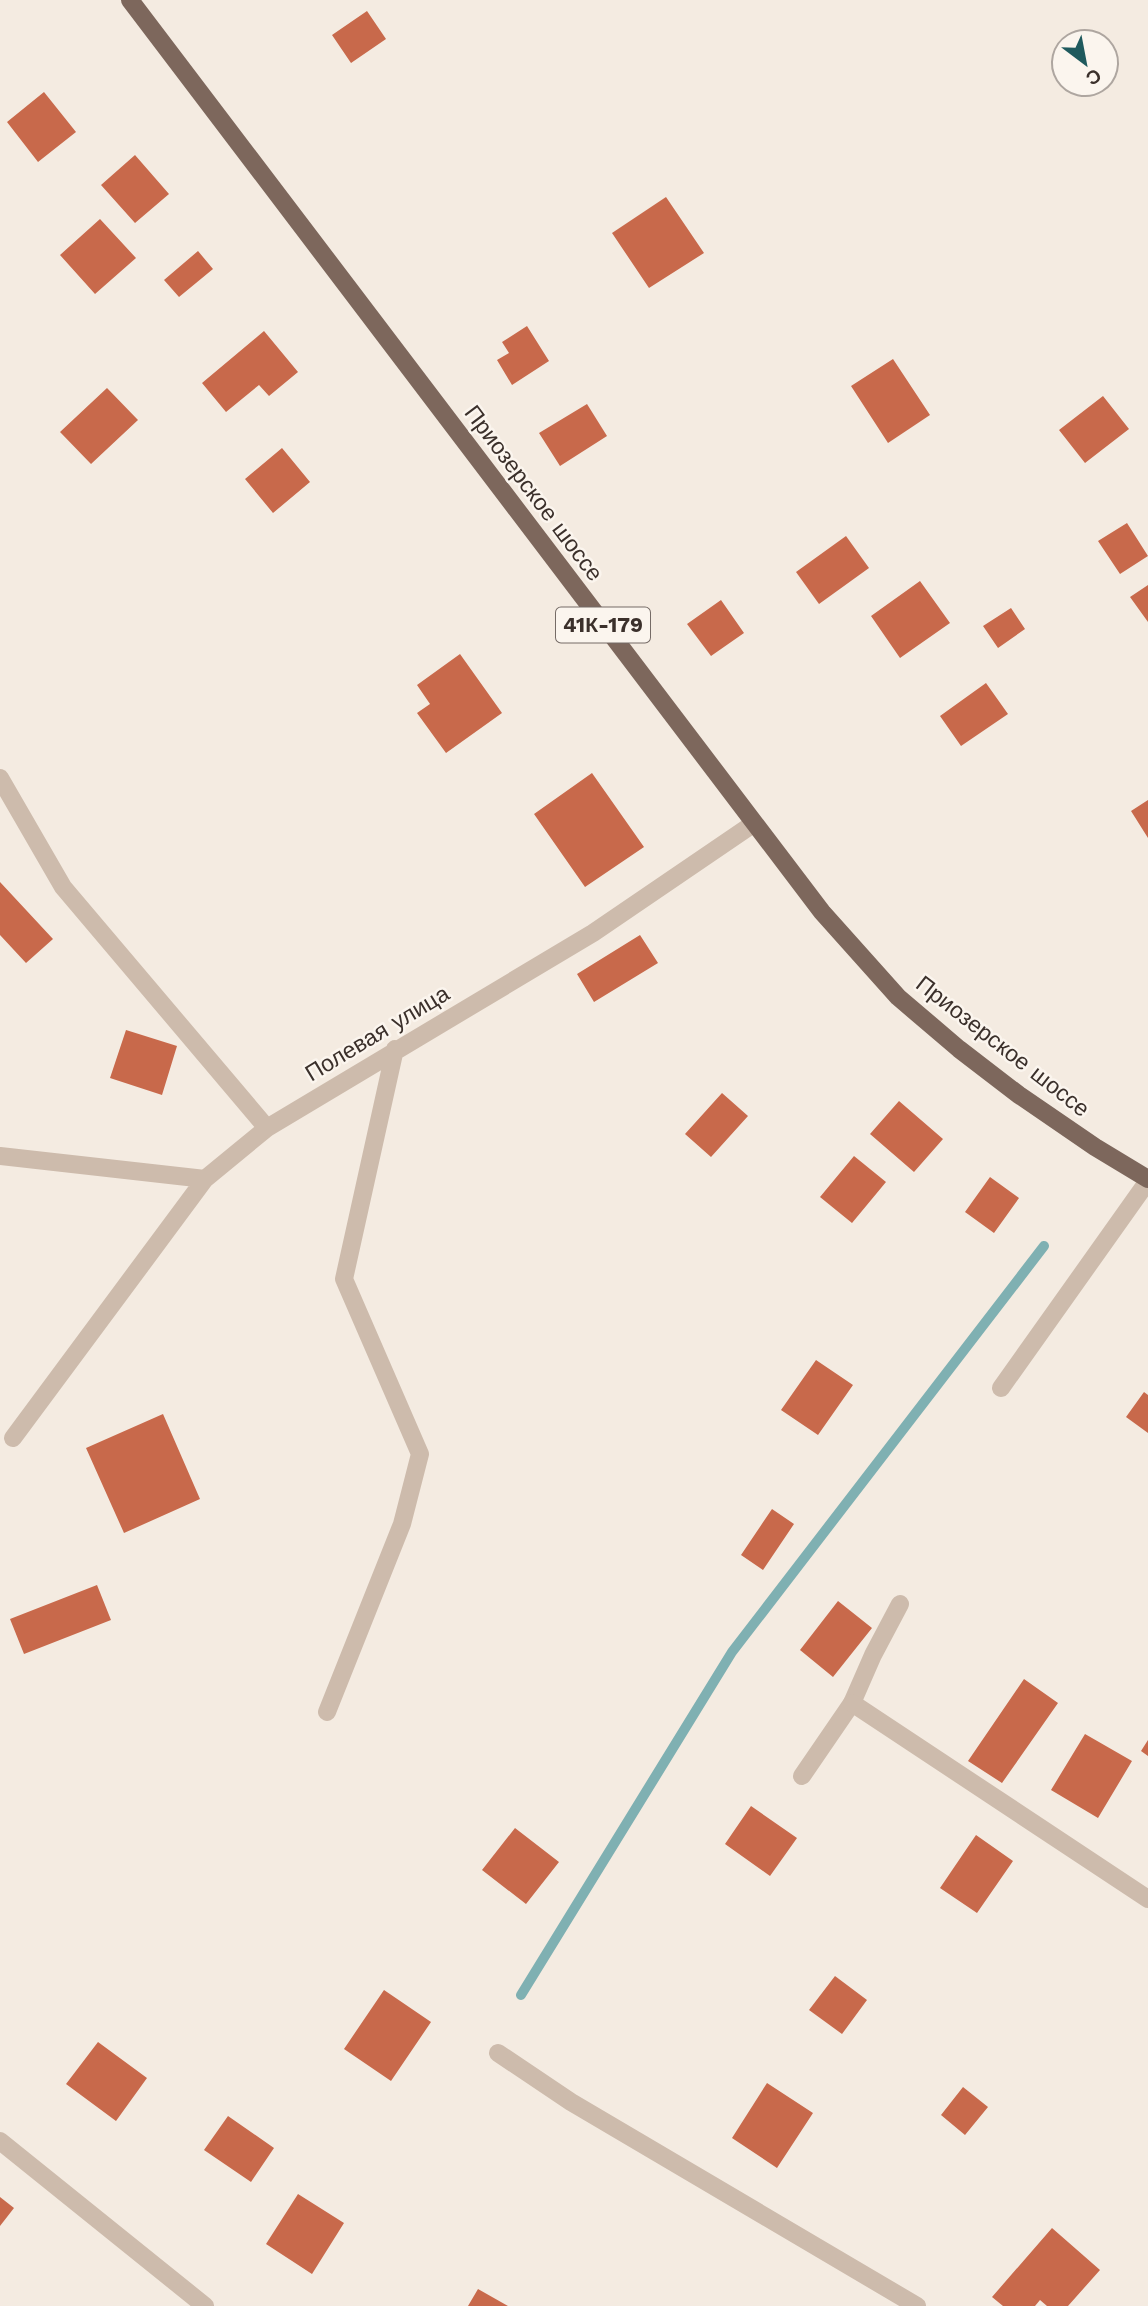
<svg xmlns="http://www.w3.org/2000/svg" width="1148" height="2306" font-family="'Work Sans',sans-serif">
	<rect width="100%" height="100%" fill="#f4ebe1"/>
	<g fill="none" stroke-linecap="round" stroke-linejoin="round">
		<!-- stream -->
		<path stroke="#7fb0b2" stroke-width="10" d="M521 1995 732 1652 1044 1246"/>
	</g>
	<!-- building -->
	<path fill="#c8694b" d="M367 11 386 39 351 63 332 35Z
		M44 92 76 132 38 162 7 122Z
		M135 155 169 194 135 223 101 185Z
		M666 197 704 253 649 288 612 233Z
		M100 219 136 258 95 294 60 255Z
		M198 251 213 269 179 297 164 280Z
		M527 326 549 361 512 385 497 360 509 353 502 342Z
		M264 331 298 372 269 396 259 385 226 412 202 383Z
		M893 359 930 415 888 443 851 386Z
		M107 388 138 420 91 464 60 432Z
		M1103 396 1129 429 1085 463 1059 430Z
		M587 404 607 436 560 466 539 433Z
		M282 448 310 482 273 513 245 479Z
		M1127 523 1148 556 1120 574 1098 541Z
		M846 536 869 568 819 604 796 572Z
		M920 581 950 623 900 658 871 616Z
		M1148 585V622L1130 597Z
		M721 600 744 633 711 656 687 624Z
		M1011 608 1025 629 998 648 983 626Z
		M460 654 502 713 446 753 417 713 430 704 417 685Z
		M986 683 1008 714 961 746 940 716Z
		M592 773 644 847 585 887 534 814Z
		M1148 800V838L1131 811Z
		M0 882 53 939 26 963 0 935Z
		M640 935 658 963 594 1002 577 974Z
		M126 1030 177 1046 162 1095 110 1078Z
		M722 1093 748 1116 711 1157 685 1134Z
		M899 1101 943 1139 914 1172 870 1134Z
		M854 1156 886 1182 852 1223 820 1197Z
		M990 1177 1019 1198 994 1233 965 1212Z
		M816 1360 853 1385 818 1435 781 1410Z
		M1144 1392 1148 1395V1433L1126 1417Z
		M163 1414 200 1499 124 1533 86 1448Z
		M772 1509 794 1524 763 1570 741 1555Z
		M97 1585 111 1620 24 1654 10 1619Z
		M838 1601 872 1628 833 1677 800 1650Z
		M1024 1679 1058 1703 1002 1783 968 1761Z
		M1085 1734 1132 1761 1098 1818 1051 1790Z
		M1148 1740V1756L1141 1751Z
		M751 1806 797 1838 770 1876 725 1844Z
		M515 1828 559 1862 526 1904 482 1870Z
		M976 1835 1013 1861 977 1913 940 1888Z
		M835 1976 867 2000 842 2034 809 2010Z
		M384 1990 431 2022 391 2081 344 2049Z
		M98 2042 147 2078 116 2121 66 2084Z
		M767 2083 813 2113 777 2168 732 2138Z
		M963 2087 988 2107 965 2135 941 2115Z
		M228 2116 274 2148 251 2182 204 2150Z
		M298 2194 344 2223 312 2274 266 2244Z
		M0 2197 14 2208 0 2226Z
		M1052 2228 1100 2270 1068 2306H1047L1040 2300 1035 2306H1003L992 2297Z
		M478 2289 508 2306H468Z"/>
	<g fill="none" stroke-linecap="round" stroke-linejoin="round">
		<!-- lane -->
		<path stroke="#cdbbac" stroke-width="18" d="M1001 1388 1148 1181
			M802 1776 852 1703 873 1655 900 1604"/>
		<!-- street -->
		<path stroke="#cdbbac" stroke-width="18" d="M0 778 63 887 267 1128
			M0 1156 205 1179 267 1128 593 933 753 824
			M13 1438 205 1179
			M852 1703 1148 1899
			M327 1712 402 1524 420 1454 344 1279 395 1049
			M498 2053 571 2102 917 2306
			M0 2141 205 2306"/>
		<!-- primary -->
		<path stroke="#7d675c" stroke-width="18" d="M130 0 822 912 898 997 959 1049 1019 1095 1095 1147 1148 1179"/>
	</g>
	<g text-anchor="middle" stroke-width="5" stroke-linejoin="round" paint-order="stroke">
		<!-- shield labels -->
		<rect fill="#fbf5ee" stroke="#756b66" stroke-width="2" x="556" y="607.5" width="94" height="35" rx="5"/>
		<g font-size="21" font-weight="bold" fill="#3b302b">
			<text x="603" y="632">41К-179</text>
		</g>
		<!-- street labels -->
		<g font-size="23" fill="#3b302b" stroke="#fbf5ee">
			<text transform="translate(534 493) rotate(53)" y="8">Приозерское шоссе</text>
			<text transform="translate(377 1033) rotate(-31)" y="8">Полевая улица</text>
			<text transform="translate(1003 1046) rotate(38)" y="8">Приозерское шоссе</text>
		</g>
	</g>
	<!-- north arrow -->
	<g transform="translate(1085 63) rotate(148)"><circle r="33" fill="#fbf5ee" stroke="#aea6a0" stroke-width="2"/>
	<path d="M0-5L12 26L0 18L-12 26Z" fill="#1f5a5e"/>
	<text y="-10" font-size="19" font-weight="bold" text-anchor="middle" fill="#3b302b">С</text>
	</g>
</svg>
